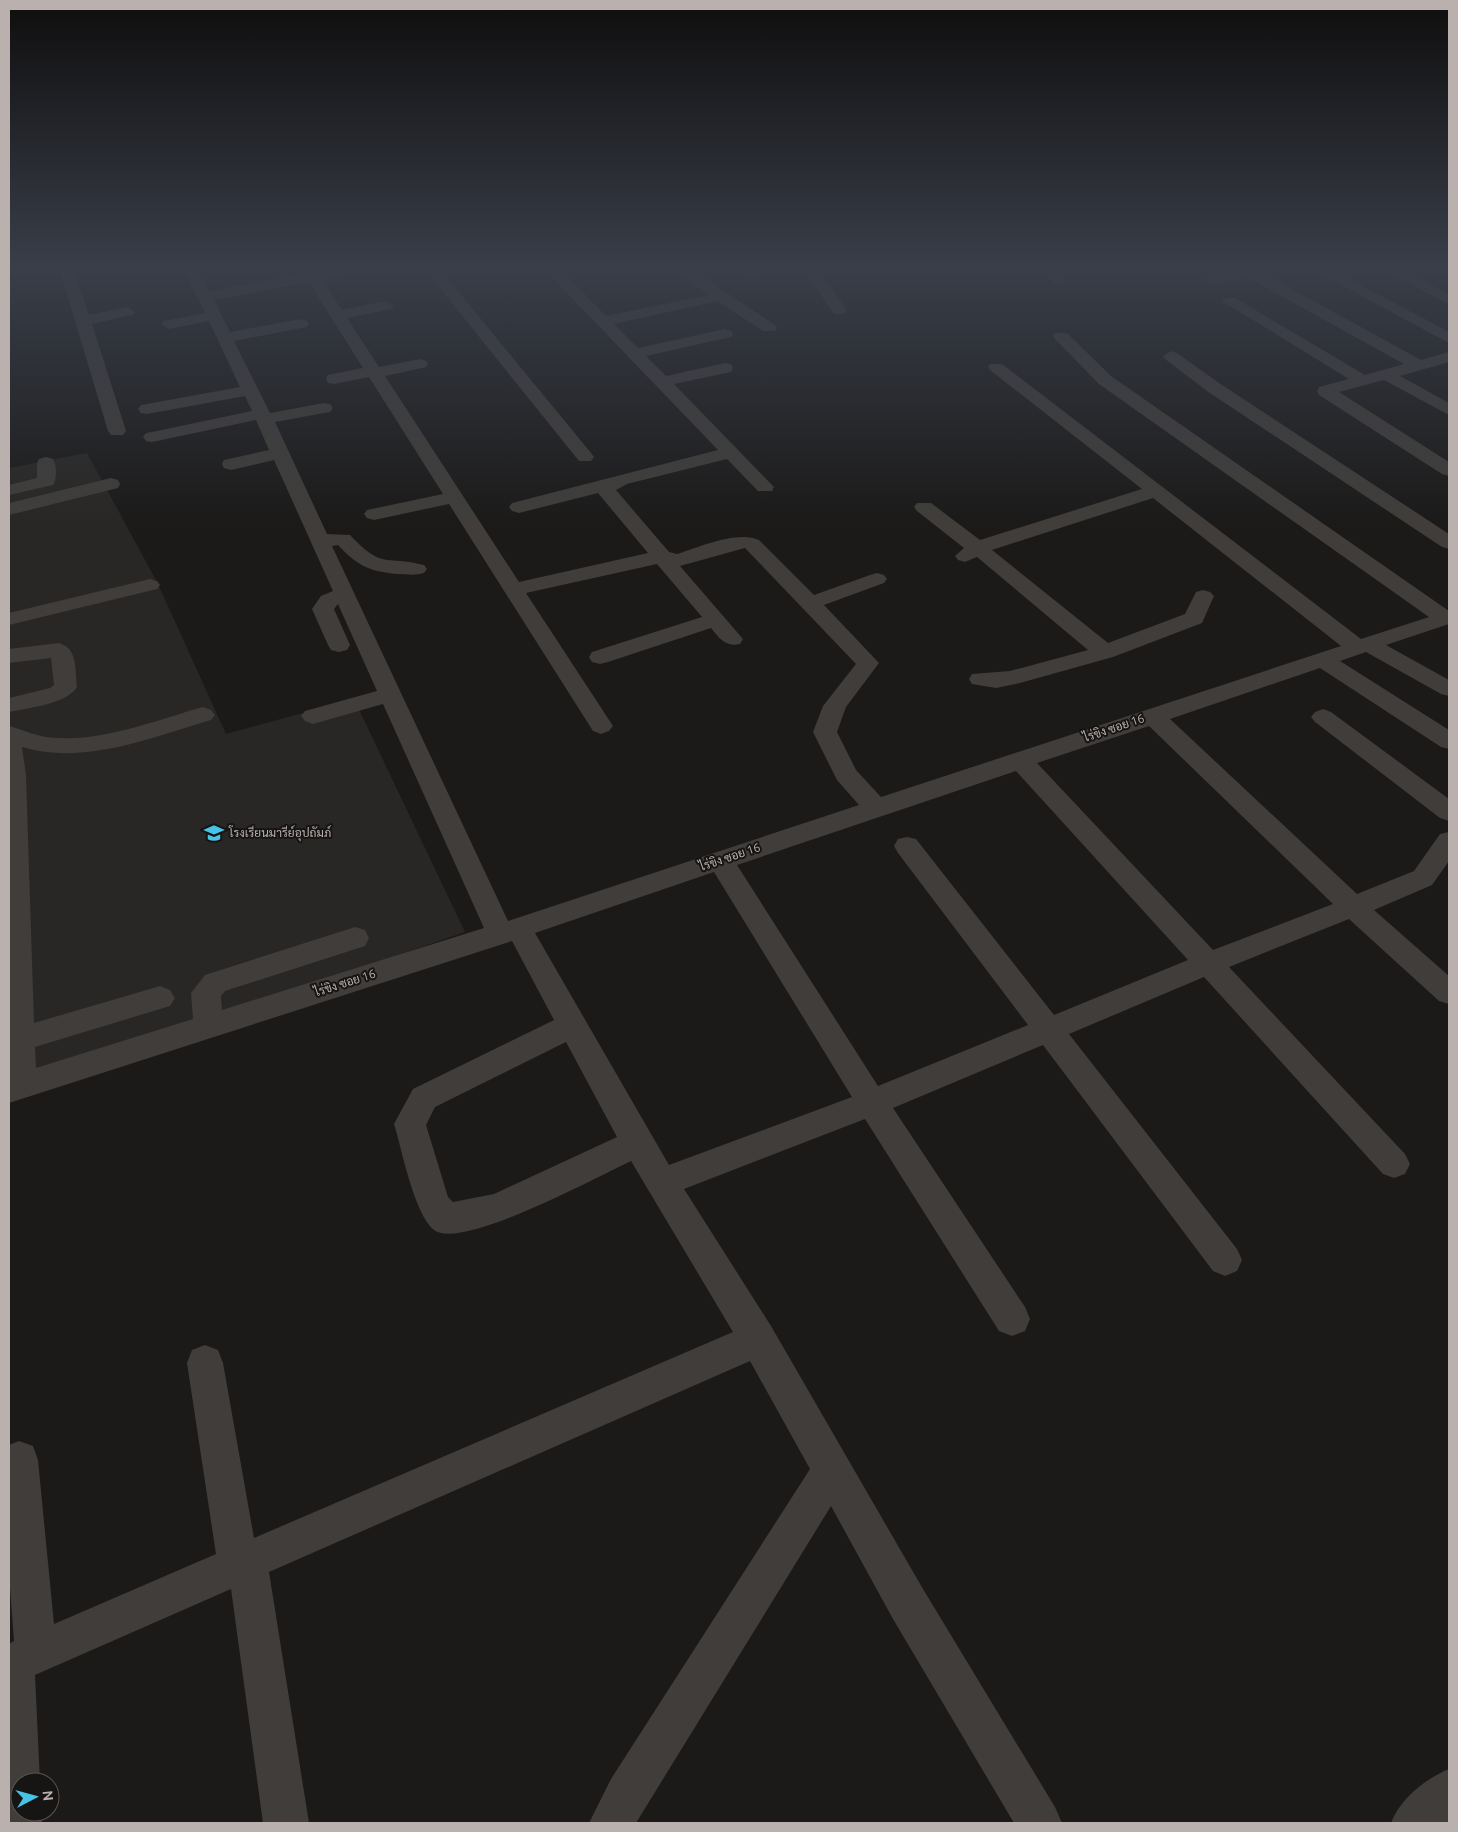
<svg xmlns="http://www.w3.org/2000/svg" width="1458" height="1832" font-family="Ubuntu,Sarabun,sans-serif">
	<rect width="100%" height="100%" fill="#1b1a19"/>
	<!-- built -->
	<path fill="#282725" d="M87 453 158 584 226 734 354 699 465 932 9 1090V468Z"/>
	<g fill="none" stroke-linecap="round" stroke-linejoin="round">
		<!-- minor -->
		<path fill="#403d3a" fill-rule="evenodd" d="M46 267 39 271 9 276V268Z
			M59 267H73L89 315 127 307 135 312 132 315 92 324 126 431 123 435H111L108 431Z
			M183 267H197L209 291 341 267H375L368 271 322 280 342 310 386 301 394 306 391 309 347 318 379 367 420 359 426 361 428 364 426 367 385 376 519 582 648 553 598 493 519 513 512 511 509 507 512 503 718 450 542 267H558L606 316 709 295 670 267H688L775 325 777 328 775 331H763L717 301 614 324 638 348 725 329 731 331 733 334 731 337 646 356 666 376 725 363 731 364 733 368 731 372 674 384 774 487 772 491H758L727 459 627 484 616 490 669 552 677 554C699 547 738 530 759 540L814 595 870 575 877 573 884 575 887 579 884 583 824 605 879 663 846 707 837 732 856 770 881 797 1341 646 1153 498 992 550 1108 643 1185 614 1196 592 1203 590 1210 592 1214 596 1202 623 1113 657 1020 683 996 688 972 684 969 679 972 674 1010 671 1088 650 977 557 965 562 958 560 955 556 964 548 917 511 914 507 917 503H931L980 540 1142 489 990 370 988 367 990 364H1002L1361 639 1429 617 1099 384 1055 339 1053 336 1055 333H1067L1111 376 1449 611V624L1386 645 1449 680V696L1441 694 1366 652 1340 661 1449 730V749L1441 747 1320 668 1170 719 1357 894 1414 871 1440 834 1449 832V861L1432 885 1374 910 1449 976V1004L1439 1001 1349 919 1229 967 1405 1154 1410 1164 1405 1174 1394 1178 1383 1174 1204 977 1069 1034 1237 1249 1242 1260 1237 1271 1225 1276 1213 1271 1043 1045 893 1108 1025 1307 1030 1319 1025 1331 1012 1336 999 1331 865 1119 684 1189 771 1326 923 1589 1055 1807 1062 1823H1014L893 1619 831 1506 636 1823H589L611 1779 810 1469 750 1361 269 1572 309 1823H263L231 1589 35 1675 40 1782H20V1812H41L42 1823H9V1644L14 1641 9 1575V1445L19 1441 33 1446 38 1460 54 1624 216 1554 187 1363 192 1350 205 1345 218 1350 223 1363 254 1538 733 1332 631 1161C599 1176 461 1251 434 1230 414 1214 402 1150 394 1124L413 1089 554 1020 512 941 9 1103V726C21 729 33 735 46 737 98 744 153 721 203 707L211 710 215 715 211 720C152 737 84 766 22 747L26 775 34 1023 160 986 170 990 175 998 170 1006 35 1047 36 1068 193 1019 191 993 205 975 355 927 365 930 369 938 365 946 225 991 221 996 222 1010 484 928 383 704 313 724 305 721 301 716 305 711 377 691 338 604 334 609 350 645 347 650 339 652 331 650 328 645 312 609 321 596 333 591 274 460 231 470 224 468 222 464 224 460 269 450 256 420 152 442 146 441 143 437 146 433 152 432 252 411 245 396 147 414 141 413 138 409 141 405 147 404 240 387 209 321 169 329 161 324 163 321 205 313ZM309 282 363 368 328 375 326 379 328 383 334 384 369 377 443 494 367 510 364 514 367 518 374 520 449 504 593 731 601 734 609 731 613 726 526 593 657 564 702 617 592 652 589 657 592 662 600 664 608 662 711 628C720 639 725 647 740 644L743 639 680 566 745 548 856 664 823 706 813 732 837 780 859 805 508 921 332 546 338 545C358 566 368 571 397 574 406 574 415 576 424 573L427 569 424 565C384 555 383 570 350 535L327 534 275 422 324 413 330 412 333 408 330 404 324 403 270 413 234 341 307 327 309 324 307 321 301 319 230 332 214 300ZM1149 726 1333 904 1213 950 1037 763ZM1016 771 1188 960 1054 1015 916 839 907 837 898 839 894 846 898 853 1028 1025 878 1086 737 865ZM714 872 852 1097 669 1165 535 933ZM566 1042 617 1137 494 1194 453 1202 448 1197 426 1125 435 1107Z
			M423 267H438L591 453 594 457 591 461H579Z
			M744 267H758L761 274 759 277H749Z
			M802 267H817L847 311 844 314H834Z
			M1040 267H1055L1066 281 1059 285 1054 284Z
			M1233 267H1252L1421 360 1449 352V362L1400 376 1449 403V415L1384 380 1339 392 1449 462V476L1442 474 1319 395 1317 391 1319 387 1349 379 1222 301 1225 298H1235L1365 375 1404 364 1249 278 1212 285 1205 281 1207 278 1237 271Z
			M1308 267H1327L1449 332V343Z
			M1377 267H1396L1449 294V304Z
			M1171 351 1177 353 1219 383 1449 534V549L1442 547 1207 391 1165 359 1163 356Z
			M46 457 53 459C57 466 57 479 53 485L9 495V485L37 478V463L39 459Z
			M111 478 118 480 120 484 118 488 9 515V503Z
			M150 579 157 581 160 585 157 589 9 625V613Z
			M59 643C78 648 75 670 77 687 67 704 28 708 9 712V698L50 688 54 685 51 658 9 663V649Z
			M1323 709 1331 712 1449 799V821L1440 818 1315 722 1311 717 1315 712Z
			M1449 1769V1822L1391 1823C1400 1799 1425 1779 1449 1769Z"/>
	</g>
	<!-- sky -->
	<linearGradient id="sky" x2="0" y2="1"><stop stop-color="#0f0e0e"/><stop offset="0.51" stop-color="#393e49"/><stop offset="1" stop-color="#393e49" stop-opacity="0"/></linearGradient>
	<rect width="1458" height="524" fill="url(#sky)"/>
	<!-- icons -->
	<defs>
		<symbol id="school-bare" viewBox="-9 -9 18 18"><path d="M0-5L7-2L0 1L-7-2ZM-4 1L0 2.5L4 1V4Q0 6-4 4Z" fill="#46c3e7" stroke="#161514" stroke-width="2.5" paint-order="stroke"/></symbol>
	</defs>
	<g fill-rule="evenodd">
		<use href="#school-bare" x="200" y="819" width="28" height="28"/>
	</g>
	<g text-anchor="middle" stroke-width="4" stroke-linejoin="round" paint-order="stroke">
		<!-- street labels -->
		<g font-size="12" fill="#bab0ad" stroke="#161514">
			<text transform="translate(1114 728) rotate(-19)" y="4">ไร่ขิง ซอย 16</text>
			<text transform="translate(730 857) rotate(-19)" y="4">ไร่ขิง ซอย 16</text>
			<text transform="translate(345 983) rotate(-18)" y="4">ไร่ขิง ซอย 16</text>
		</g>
		<!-- poi labels -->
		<g font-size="12" fill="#bab0ad" stroke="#161514" text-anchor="start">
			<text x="229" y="837">โรงเรียนมารีย์อุปถัมภ์</text>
		</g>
	</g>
	<!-- border -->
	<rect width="1458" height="1832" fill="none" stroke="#bab0ad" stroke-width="20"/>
	<!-- north arrow -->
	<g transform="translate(35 1797) rotate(84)"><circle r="24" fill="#161514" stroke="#585351"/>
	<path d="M0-4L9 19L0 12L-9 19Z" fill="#46c3e7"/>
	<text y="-8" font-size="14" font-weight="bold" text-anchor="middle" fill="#bab0ad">N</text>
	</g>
</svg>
